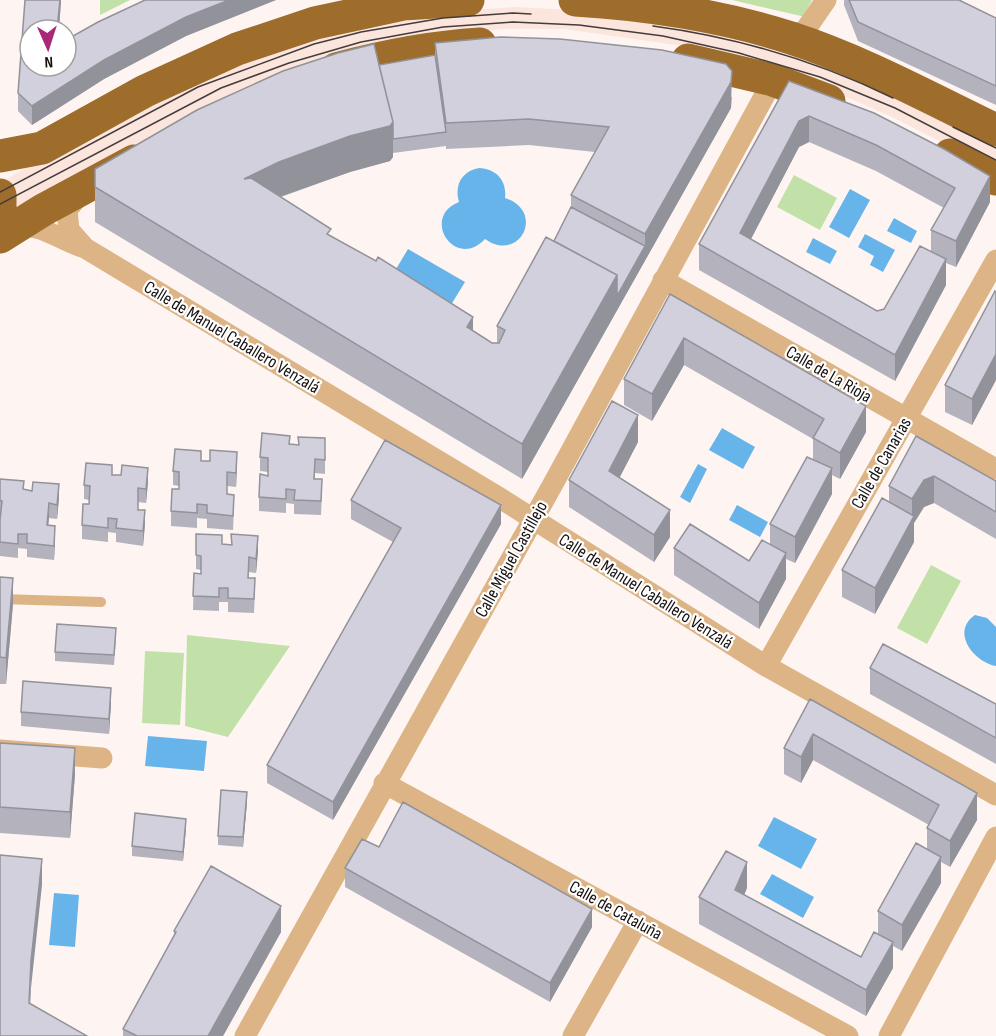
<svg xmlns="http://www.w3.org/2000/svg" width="996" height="1036" font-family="'Sofia Sans Condensed',sans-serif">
	<rect width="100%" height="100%" fill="#fef5f2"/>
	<!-- built -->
	<path fill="#fce5dd" d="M517 7 591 11 749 36 996 139V170L892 117 842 95 690 47 564 29H502L391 42 310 63 233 93 26 209 0 220V183L58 149 302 36 405 14Z"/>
	<!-- green -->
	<path fill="#c2e1a8" d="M100 0H130L100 15Z
		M732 0H812L803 16H801Z
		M794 175 837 198 820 230 777 207Z
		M931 565 961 581 927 644 897 628Z
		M187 635 290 646 228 737 185 726Z
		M145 651 184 653 180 725 142 723Z"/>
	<!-- water -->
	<path fill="#67b4ea" d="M479 168C497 169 507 181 505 198 546 211 520 264 485 239 455 271 420 217 459 202 454 185 462 171 479 168Z
		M850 189 870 200 849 238 829 227Z
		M894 218 917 231 911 243 887 231Z
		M865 234 895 250 883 272 870 265 874 256 858 247Z
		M813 238 837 251 830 264 806 252Z
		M408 249 465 282 446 313 390 279Z
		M722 428 755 447 743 469 709 450Z
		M698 464 707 469 690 503 680 497Z
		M737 505 768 522 760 537 729 520Z
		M975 615 987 618 996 627V666C974 662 950 632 975 615Z
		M148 736 207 741 204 771 145 766Z
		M774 817 817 839 801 869 758 846Z
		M772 874 814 897 803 918 760 894Z
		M54 893 79 895 75 947 49 945Z"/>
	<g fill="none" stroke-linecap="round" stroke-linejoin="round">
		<!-- lane -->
		<path stroke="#dcb486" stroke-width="10" d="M0 599 101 602"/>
		<!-- street -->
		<path stroke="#dcb486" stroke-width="21" d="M793 38 806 29 826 0
			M81 193 67 210 69 230 85 248
			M17 226C43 224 61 241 85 248L500 498 766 666 996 795
			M663 280 996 469
			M766 666 996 260
			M0 750 102 758
			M384 783 848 1036
			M245 1036 553 484 773 80
			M573 1036 638 921
			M889 1036 996 837"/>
		<!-- highway -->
		<path stroke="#9e6d2c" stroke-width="33" d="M575 0C645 4 724 16 791 38 862 61 929 98 996 130
			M688 60 773 80 829 101
			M336 69C384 56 430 47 480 44
			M950 155 996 179
			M0 156 42 148 145 91 237 49 315 23 403 4 468 0
			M0 195V217
			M0 237 43 210 134 161"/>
		<!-- tram -->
		<path stroke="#433d3b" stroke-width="1.5" d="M653 26C735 37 819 62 893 98
			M953 127 996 148
			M0 192 198 87 314 44 361 32 443 18 513 13 531 14
			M0 204 221 88 289 63 361 42 443 27 513 22 579 25 663 36 739 53 820 77 895 108 996 160"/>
	</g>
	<!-- wall -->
	<path fill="#b4b3bd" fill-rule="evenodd" d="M25 0H61L59 30H30V66L145 0H276L186 36 104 79 32 125 18 111V93Z
		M844 0H959L996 18V105L858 41 844 5Z
		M435 43 732 97 731 108 522 479 95 222V169L435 55ZM529 145 595 152 571 195V207L554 241 497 326V343H492L331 236 281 197 350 172 390 161 393 157V153L446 146V149Z
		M789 81 990 202 956 267 946 263V285L895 381 699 270V244ZM809 142 876 171 944 208 931 230V252L884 309 877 311 751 239 799 147Z
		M996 292V380L972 425 945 412V385Z
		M670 294 866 432 840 479 832 475V494L795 563 786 559V579L759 629 674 575V548L749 561 770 544V524L813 460V439L684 365 652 421 624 405V379Z
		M916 436 996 481V539L934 503 924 507 914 523V542L875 614 842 597V570L889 501V486Z
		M298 437 325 438V474L315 473V479L322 494 321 515 294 514V504L286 503V513L259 511V497L268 476V472L260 471V457L290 444 298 445Z
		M638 442 619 478 670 537 654 562 569 507V480Z
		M201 461 237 466 236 487 227 486V494L234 509 233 530 207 528V519L197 518V528L171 526V511L179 489V486L173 485V471Z
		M112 475 148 482 146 503 138 502V510L145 524 143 546 116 542V533L108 532V542L82 539V525L89 504V500L84 499V485Z
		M0 479 24 490 59 498 57 519 49 518 48 525 55 540 54 560 27 557V549L18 548V558L0 556Z
		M351 500 501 524 333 820 267 783V765L393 542 351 519Z
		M222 544 258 551 256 573 249 572 248 578 255 592 254 613 228 612V602H219V611L193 610 194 573 201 574V570L196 569V555Z
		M0 577 13 604 6 684H0Z
		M116 638 114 665 55 661V652Z
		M870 668 996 704V764L870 694Z
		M810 699 977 820 950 867 941 862V883L902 951 893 946V968L866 1016 699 924V897L747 888 744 895 861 957 878 934V911L927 849V828L929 825 813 760 801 783 784 774V748Z
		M111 703 109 734 21 726V712Z
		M0 743 75 774 70 838 0 833Z
		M247 802 243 847 218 845V836Z
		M186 828 183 861 132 856V846Z
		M379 847 592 927 550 1002 345 887V868Z
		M174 931 281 932 223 1036H123V1029L174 935Z"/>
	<!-- shaded-wall -->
	<path fill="#92929a" d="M60 0H61L59 30H57Z
		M229 0H276L186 36 104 79 32 125V106L104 60 186 17Z
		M732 71 731 108 522 479V444L617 275 645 246V234Z
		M809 116V142L799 147 740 260V233L799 121Z
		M393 122V157L390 161 350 172 279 197 244 179 279 162 350 136Z
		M990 176V202L956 267V241Z
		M946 259V285L895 381V355Z
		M473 317V352L467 327Z
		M684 338V365L652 421V394Z
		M996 354V380L972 425V399Z
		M866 406V432L840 479V453Z
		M638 415V442L609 498V471Z
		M237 452V466L236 487V473Z
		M148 468V482L146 503V489Z
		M832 468V494L795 563V537Z
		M934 476V503L924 507 914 523V542L875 614V588L912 518V499L924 480Z
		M59 484V498L57 519V505Z
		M49 503V518L47 539V525Z
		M501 505V524L333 820V802Z
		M145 510V524L143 546V531Z
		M670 510V537L654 562V535Z
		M55 526V540L54 560V546Z
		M258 536V551L256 573V559Z
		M786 553V579L759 629V603Z
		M13 578V604L6 684V658Z
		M111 688V703L109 734V719Z
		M813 734V760L801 783V757Z
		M75 748V774L70 838V812Z
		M247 792V802L243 847V837Z
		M977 793V820L950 867V841Z
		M186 819V828L183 861V852Z
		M941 857V883L902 951V925Z
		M42 859V885L31 988 29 1029 31 961Z
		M747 862V888L735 916V890Z
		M281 906V932L223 1036H208Z
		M592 909V927L550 1002V983Z
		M893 942V968L866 1016V990Z"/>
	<!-- building -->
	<path fill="#d1d0dc" stroke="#92929a" stroke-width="1.5" d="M25 0H60L57 30H30V66H66V40L98 22 145 0H229L186 17 104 60 32 106 18 93Z
		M849 0H959L996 18V86L858 22Z
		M500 37 560 39 662 50 726 64 732 71 731 82 645 234 571 195 609 127 529 119 446 123 435 43Z
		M374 44 393 122 390 126 350 136 279 162 244 179 251 178 331 229 327 234 376 261 378 257 473 317 467 327 492 343H499L505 330 497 326 546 237 617 275 522 444 95 187V169L197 110 283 71 338 53Z
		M435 55 446 132 393 139V122L379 65Z
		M789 81 874 113 944 149 990 176 956 241 931 230 955 188 876 145 809 116 799 121 740 233 877 311 884 309 920 246 946 259 895 355 699 244Z
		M571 207 645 246 617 296V275L554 241Z
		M995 291 996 292V354L972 399 945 385Z
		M670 294 866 406 840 453 813 438 824 419 684 338 652 394 624 379Z
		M612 401 638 415 609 471 670 510 654 535 569 480Z
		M262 433 290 436 289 444 299 445 298 437 325 438V460L315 459 314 479H322L321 501 294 500 295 490 286 489V499L259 497 260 474 268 476V458L260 457Z
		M916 436 996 481V512L934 476 924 480 912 499 889 486Z
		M385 440 501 505 333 802 267 765 401 528 351 500Z
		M175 449 201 451V461H210V450L237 452 236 473 227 472V494L234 495 233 516 207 513V505L197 504V513L171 511 172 489H179V472L173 471Z
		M807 457 832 468 795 537 770 524Z
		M86 463 112 465V475H121L122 465 148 468 146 489 138 488V510H145L143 531 116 528 117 519 108 518V528L82 525 83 504H89L90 486 84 485Z
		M0 479 24 481 23 489 32 491 33 482 59 484 57 505 49 503 47 525 55 526 54 546 27 543V534H18V544L0 542V520L2 501H0Z
		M882 498 914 516 875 588 842 570Z
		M690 524 749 561 762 540 786 553 759 603 674 548Z
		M196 534 222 535V544L232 545 231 534 258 536 256 559 249 557 248 578H255L254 599 228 598V588H219V597L193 596 194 573 201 574V556L196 555Z
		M0 577 13 578 6 658 0 657Z
		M57 624 116 628 114 655 55 652Z
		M883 644 996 704V738L870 668Z
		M23 681 111 688 109 719 21 712Z
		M810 699 977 793 950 841 927 828 939 805 813 734 801 757 784 748Z
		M0 743 75 748 70 812 0 807Z
		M221 790 247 792 243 837 218 836Z
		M403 802 592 909 550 983 345 868 362 839 379 847Z
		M135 813 186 819 183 852 132 846Z
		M916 843 941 857 902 925 878 911Z
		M726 851 747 862 735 890 861 957 874 932 893 942 866 990 699 897Z
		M0 855 42 859 31 961 29 1003 87 1036H0Z
		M211 866 281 906 208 1036H137L123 1029 176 932 174 931Z"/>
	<g text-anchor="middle" stroke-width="4.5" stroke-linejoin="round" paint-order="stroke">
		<!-- street labels -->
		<g font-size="18" fill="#16110f" stroke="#fff">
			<text transform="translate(232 337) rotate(31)" y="6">Calle de Manuel Caballero Venzalá</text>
			<text transform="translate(829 374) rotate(30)" y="6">Calle de La Rioja</text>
			<text transform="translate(881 463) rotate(-60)" y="6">Calle de Canarias</text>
			<text transform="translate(511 559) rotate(-61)" y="6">Calle Miguel Castillejo</text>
			<text transform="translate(646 591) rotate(32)" y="6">Calle de Manuel Caballero Venzalá</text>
			<text transform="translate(616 910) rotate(29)" y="6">Calle de Cataluña</text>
		</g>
	</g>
	<!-- north arrow -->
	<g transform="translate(48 48) rotate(177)"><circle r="28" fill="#ffffff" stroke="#a2a09f" stroke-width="1.5"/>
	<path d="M0-4.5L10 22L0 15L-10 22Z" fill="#aa2977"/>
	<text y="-9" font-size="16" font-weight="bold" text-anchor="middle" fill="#16110f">N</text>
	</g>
</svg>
